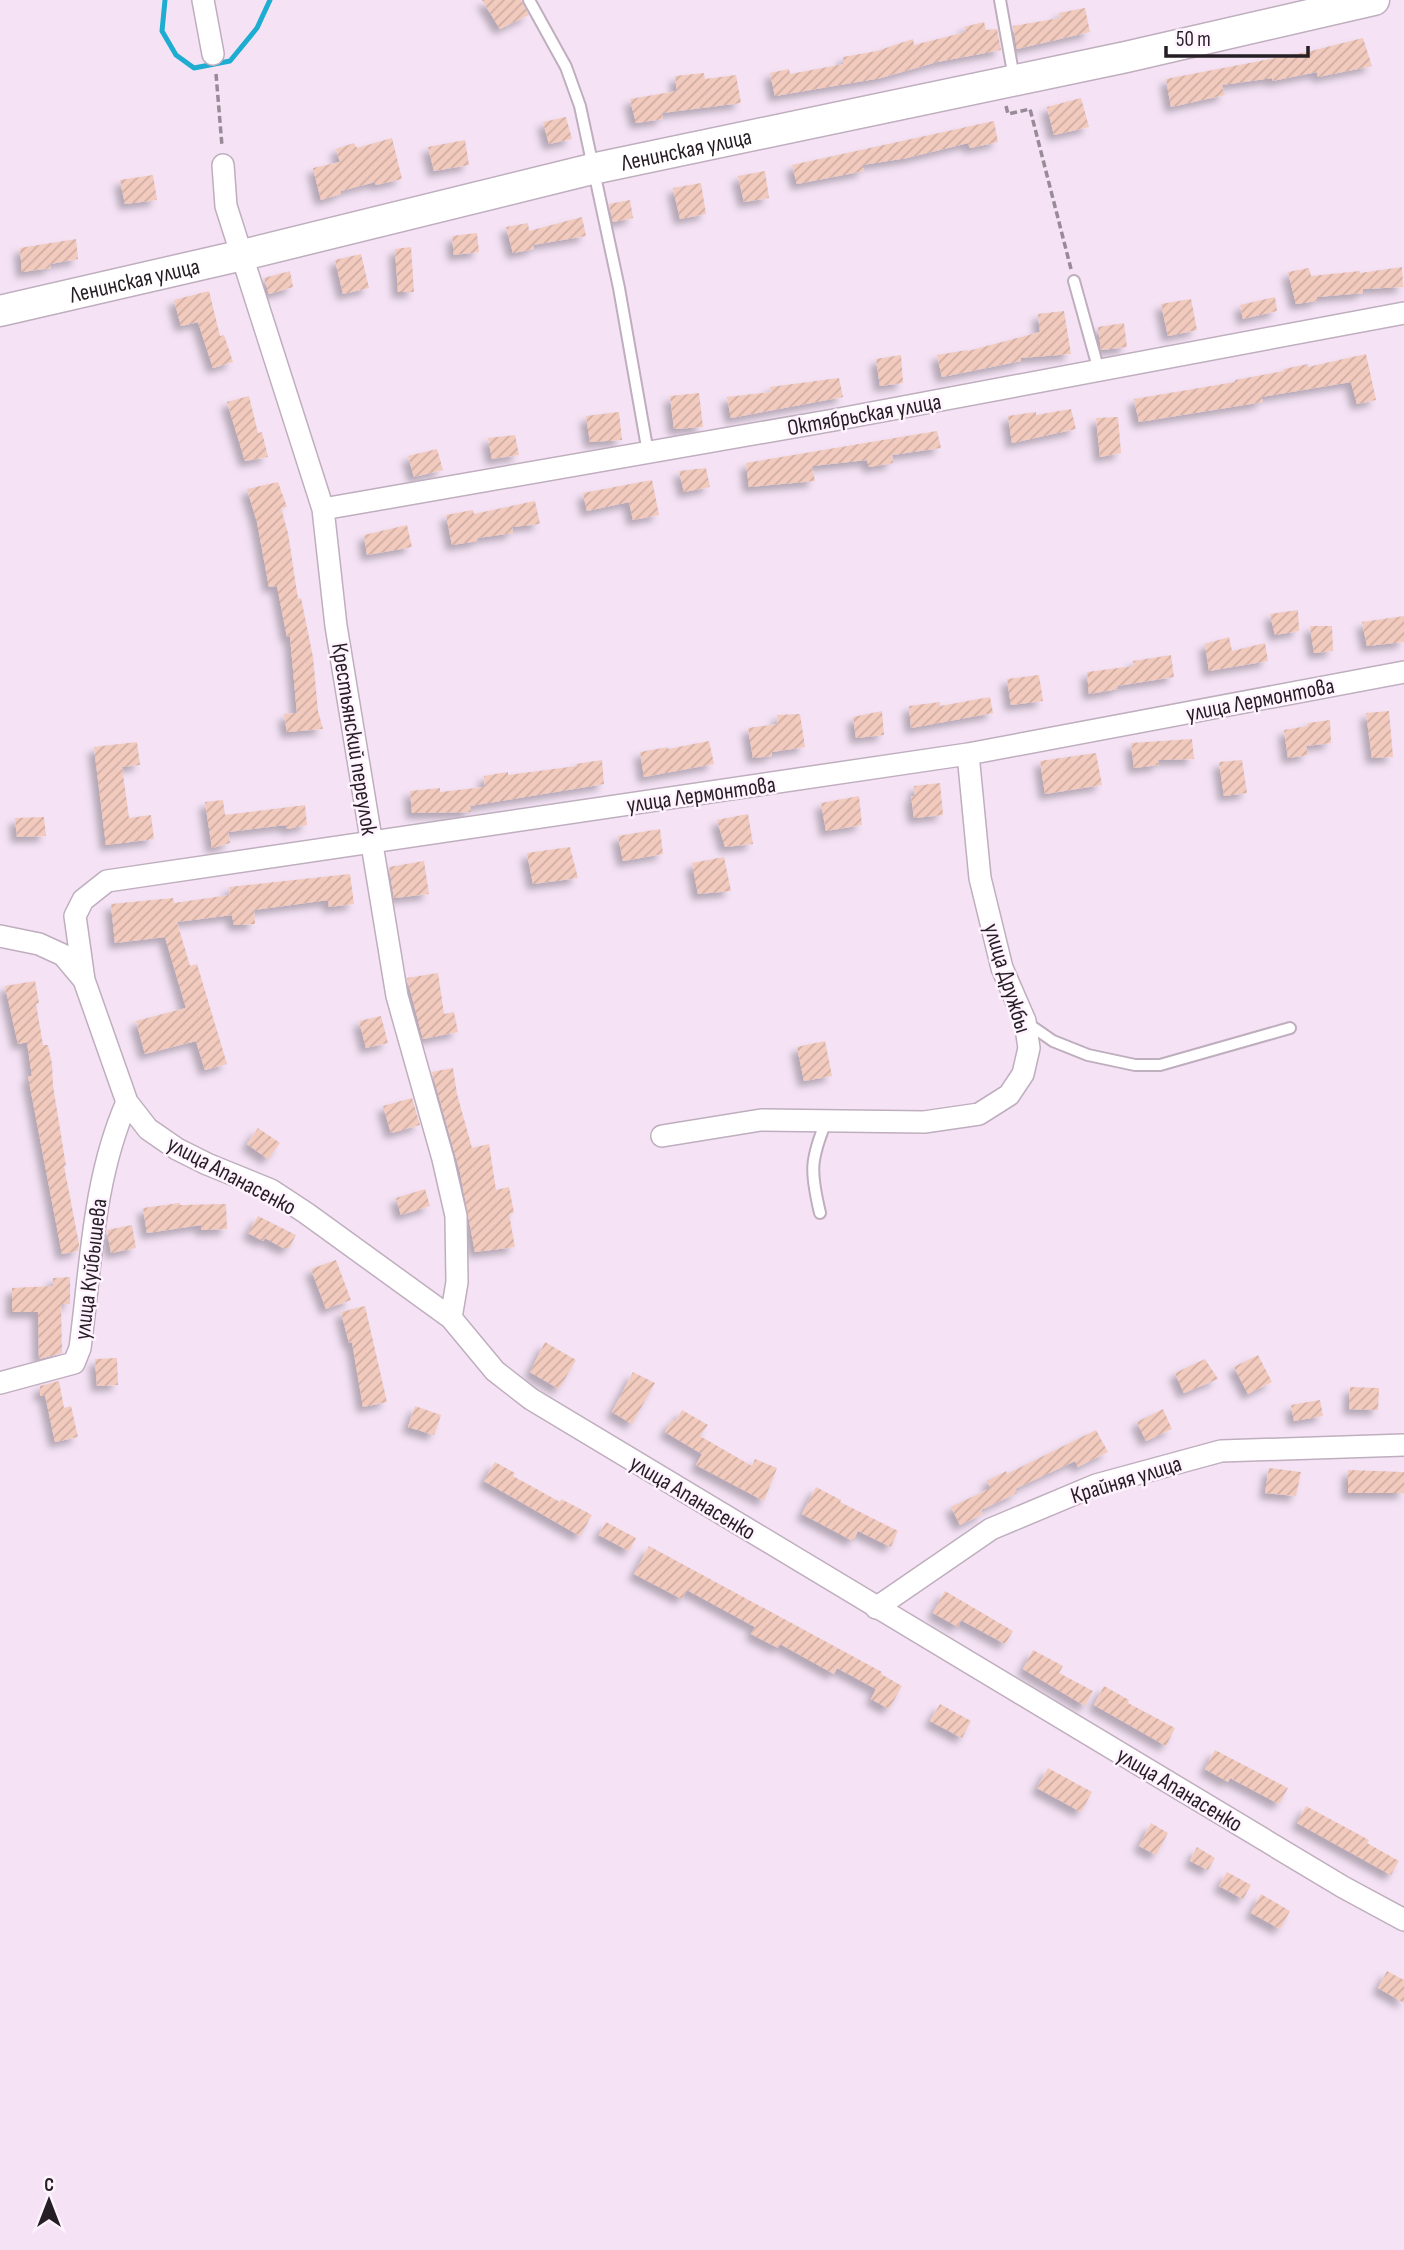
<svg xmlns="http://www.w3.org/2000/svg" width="1404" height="2250" font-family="'Sofia Sans Condensed',sans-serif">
	<defs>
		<pattern id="building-hatch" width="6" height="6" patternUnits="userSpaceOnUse" patternTransform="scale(1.75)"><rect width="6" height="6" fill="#f2cabe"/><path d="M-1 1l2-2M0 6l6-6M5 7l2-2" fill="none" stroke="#cfada3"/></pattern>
		<filter id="shadow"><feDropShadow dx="-6" dy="6" stdDeviation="3.5" flood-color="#0004"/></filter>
	</defs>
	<rect width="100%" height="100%" fill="#f5e3f5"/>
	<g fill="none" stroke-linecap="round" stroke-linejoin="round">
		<!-- stream -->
		<path stroke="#1eadd0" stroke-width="5" d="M165 0 162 31 176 55 194 68 230 61 257 28 270 0"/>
	</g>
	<!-- building -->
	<path fill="url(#building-hatch)" filter="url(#shadow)" d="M482 0H521L529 15 500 29Z
		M1085 8 1090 32 1017 49 1013 26 1060 18 1059 13Z
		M984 22 986 30 997 29 1001 50 937 62 881 78 775 96 770 73 789 69 790 74 844 64 843 57 877 51 913 39 914 45 966 32 964 27Z
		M1363 38 1372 66 1318 77 1317 72 1272 81V78L1222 85 1225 95 1171 107 1166 79 1307 52Z
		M704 73 705 79 736 75 741 103 662 113 663 119 636 123 630 99 677 91 675 76Z
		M1081 98 1089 127 1054 135 1047 107Z
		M566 117 572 139 549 144 543 122Z
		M994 121 998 142 970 148 968 143 907 158 862 165 864 171 797 184 792 165Z
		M392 138 402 179 376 185 375 182 341 191V194L321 200 313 168 340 162 336 149 354 143 357 148Z
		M465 140 469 165 434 171 428 147Z
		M765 171 769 198 744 202 738 176Z
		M153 175 157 200 125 204 120 180Z
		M701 183 706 214 680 219 673 188Z
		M630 200 633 218 613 222 609 204Z
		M582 217 586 236 533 245 534 249 513 253 506 227 528 223 529 231Z
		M477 233 479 252 454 255 452 236Z
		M76 239 78 259 50 264 51 268 22 272 20 248Z
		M411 247 414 292H398L395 249Z
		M361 254 369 288 343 294 335 260Z
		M1402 267 1403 287 1363 289V293L1317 297V301L1296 304 1288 272 1309 268 1311 276 1360 271V273Z
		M290 271 293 287 269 294 264 278Z
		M209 291 220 336 224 335 233 362 213 368 198 322 181 326 174 300Z
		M1275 297 1277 311 1243 319 1240 305Z
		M1191 299 1197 330 1168 336 1161 304Z
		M1064 311 1071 354 1021 358V361L942 377 937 355 967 350 968 351 1040 332 1038 314Z
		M1124 323 1127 347 1101 350 1098 327Z
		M1366 354 1376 400 1357 404 1351 382 1261 397 1263 402 1139 422 1134 399 1235 382V380L1284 371V369L1308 364V367Z
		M901 355 903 383 880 386 876 359Z
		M839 378 843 397 731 418 727 397 771 392 770 387Z
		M699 393 703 427 674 429 670 396Z
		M249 396 258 433 262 432 268 457 245 461 227 402Z
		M1071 409 1076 429 1012 443 1008 416 1036 412V415Z
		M619 412 622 440 590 442 586 416Z
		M1118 417 1121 453 1100 457 1096 418Z
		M937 431 941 448 892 455 893 463 869 467 867 460 812 466 815 481 749 487 746 463Z
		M515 435 519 455 492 459 488 438Z
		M437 449 443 470 414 477 408 456Z
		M706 468 710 487 684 492 679 471Z
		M652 480 659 515 633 520 629 502 587 511 583 493Z
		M278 482 287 507 281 508 288 533 298 599 301 598 313 657 318 711 323 729 287 732 284 714 297 713 290 636 287 637 277 586 269 587 257 522 247 489Z
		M535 501 540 524 512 527 513 533 478 538V541L452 545 446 515 473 510 474 514Z
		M407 525 412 547 367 555 364 535Z
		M1298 610 1299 631 1275 635 1270 614Z
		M1404 616V642L1367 646 1362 622Z
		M1310 626H1332L1333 651 1314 653Z
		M1229 637 1232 651 1265 643 1268 661 1209 671 1205 644Z
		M1171 655 1174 677 1117 686 1118 689 1089 694 1087 672 1134 666 1133 661Z
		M1039 675 1043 701 1011 705 1007 679Z
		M990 697 993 713 911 728 909 706 940 702V706Z
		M882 711 884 735 856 738 853 717Z
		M1389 711 1393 757 1372 758 1366 713Z
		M800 714 805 747 772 752V756L753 758 748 728 778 724 777 715Z
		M1330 720 1331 743 1306 746 1308 755 1288 758 1284 730 1308 726V723Z
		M1192 739 1194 759 1158 760 1159 765 1134 768 1131 743Z
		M709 741 714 764 644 777 640 752 668 747V749Z
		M137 742 140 765 122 767 129 818 151 815 154 839 106 845 94 747Z
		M1096 753 1102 785 1045 794 1040 761Z
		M602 760 604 784 470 806 471 812 412 813 410 791 440 788V792L485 787 484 776 508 772V775L577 766 576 764Z
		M1242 760 1247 793 1224 796 1219 762Z
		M940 783 943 815 914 818 911 796H915L914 786Z
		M859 796 862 825 826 831 821 803Z
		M223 800 225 815 305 805 307 825 287 829 286 825 228 832 230 843 212 848 205 802Z
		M748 814 753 844 725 847 717 820Z
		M44 817 46 836 17 837 15 818Z
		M660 829 663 854 623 861 618 836Z
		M570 847 578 878 533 884 527 853Z
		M724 857 731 891 698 894 692 863Z
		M424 861 429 894 394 898 389 867Z
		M350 874 354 904 329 907 328 900 254 910 255 924 234 925 232 915 177 922 190 966 197 964 227 1064 205 1070 196 1041 145 1054 136 1021 186 1008 165 937 115 943 111 904 173 898 174 903 230 895 229 887Z
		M438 973 444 1014 454 1012 458 1032 423 1039 407 978Z
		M35 981 39 1003 36 1004 43 1045H48L52 1064 53 1086 66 1166H64L79 1244 78 1251 62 1254 28 1076H32L27 1042 18 1044 5 986Z
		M381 1016 388 1043 366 1048 359 1021Z
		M825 1041 832 1076 804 1081 797 1047Z
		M453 1068 457 1094 472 1148 489 1144 496 1190 509 1187 514 1213 509 1214 515 1247 475 1252 460 1172 432 1072Z
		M412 1098 420 1125 391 1133 383 1106Z
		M258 1128 280 1143 268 1159 247 1144Z
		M425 1189 430 1206 401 1215 396 1198Z
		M180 1203V1205L226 1204 227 1229 201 1230V1225L147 1233 143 1208Z
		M258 1216 296 1235 289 1248H283L265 1238 263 1241 248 1233Z
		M132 1225 136 1248 111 1253 107 1230Z
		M336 1260 351 1300 326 1309 311 1269Z
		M70 1277V1304H61L62 1353 39 1359 38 1312H12V1288L53 1286V1278Z
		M365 1306 387 1402 363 1407 352 1342 349 1343 341 1312Z
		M545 1342 576 1360 559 1389 530 1372Z
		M1258 1355 1272 1382 1248 1394 1234 1367Z
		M117 1358 118 1385 97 1386 95 1359Z
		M1205 1359 1218 1379 1184 1393 1175 1373Z
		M633 1372 655 1383 632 1424 612 1412Z
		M59 1381 64 1408 71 1406 78 1437 55 1442 45 1395 40 1396V1386Z
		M1350 1387 1379 1388 1378 1410 1349 1409Z
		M1320 1400 1323 1416 1294 1421 1291 1405Z
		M415 1406 441 1415 434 1435 408 1427Z
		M1163 1409 1172 1429 1146 1441 1137 1422Z
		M682 1410 708 1425 700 1436 752 1466 755 1459 777 1468 764 1501 696 1465 702 1454 665 1432 672 1420 675 1422Z
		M1096 1430 1108 1452 1078 1467 1075 1461 1015 1489 1017 1493 981 1510 983 1514 960 1525 951 1507 991 1488 987 1481 1006 1471 1007 1474Z
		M495 1462 515 1473 513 1476 560 1502 561 1499 592 1515 580 1536 484 1481Z
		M1269 1468 1301 1472 1296 1496 1265 1493Z
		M1348 1470 1404 1472V1493H1348Z
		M816 1487 841 1500 840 1502 898 1531 891 1547 858 1531 853 1541 802 1514Z
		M606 1522 636 1538 629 1551 599 1535Z
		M649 1546 882 1672 881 1674 902 1686 889 1709 871 1699 876 1689 837 1668 834 1674 780 1644 778 1648 751 1634 755 1627 687 1590 682 1599 634 1574Z
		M945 1591 1013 1631 1005 1644 961 1620 958 1627 933 1613Z
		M1033 1650 1063 1666 1059 1673 1093 1691 1085 1706 1023 1669Z
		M1104 1686 1129 1700 1128 1703 1175 1728 1166 1746 1094 1705Z
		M940 1704 971 1721 962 1738 930 1721Z
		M1215 1750 1288 1788 1279 1804 1230 1778 1228 1782 1205 1769Z
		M1048 1768 1092 1792 1081 1812 1037 1788Z
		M1306 1806 1369 1840 1367 1843 1399 1861 1391 1875 1297 1823Z
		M1151 1823 1168 1833 1156 1855 1139 1846Z
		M1197 1847 1215 1858 1208 1870 1190 1861Z
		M1227 1872 1251 1885 1243 1899 1219 1886Z
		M1261 1894 1290 1911 1280 1929 1251 1913Z
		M1387 1971 1404 1980V2003L1378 1988Z"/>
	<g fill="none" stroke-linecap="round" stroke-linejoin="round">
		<defs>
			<path id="lane" d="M529 0 566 67 580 106 619 288 648 453
				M1000 0 1014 78
				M1074 281 1099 371
				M1027 1023 1053 1041 1088 1055 1135 1065H1160L1290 1028
				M820 1213C810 1171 810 1160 827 1119"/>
			<path id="street" d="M203 0 213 54
				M223 165 226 206 323 509 336 626 397 996 443 1159 456 1216 457 1282 451 1318
				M323 509 834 420 1404 313
				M1404 672 968 754 107 881 83 900 75 916 84 980 127 1102 148 1129 177 1149 207 1164 271 1190 306 1213 451 1318 495 1371 531 1399 1343 1887 1404 1920
				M0 936 39 944 63 955 84 980
				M662 1136 761 1120 924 1122 979 1114 1009 1095 1023 1074 1029 1048 1025 1021 1002 968 980 878 968 754
				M0 1383 74 1363 80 1348C91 1266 93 1179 127 1102
				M876 1608 991 1529 1096 1485 1221 1451 1404 1445"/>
			<g id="secondary">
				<path id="s1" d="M0 311 243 255 592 169 1126 57 1374 0"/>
			</g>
		</defs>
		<!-- lane casing -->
		<use href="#lane" stroke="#bfaebe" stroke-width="14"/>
		<!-- street casing -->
		<use href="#street" stroke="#bfaebe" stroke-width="24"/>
		<!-- secondary casing -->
		<use href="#secondary" stroke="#bfaebe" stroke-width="33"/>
		<!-- path -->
		<path stroke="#988b97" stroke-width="3.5" stroke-dasharray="7 3.5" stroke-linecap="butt" d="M216 74 222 146
			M1006 106 1008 114 1030 109 1071 269"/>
		<!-- lane -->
		<use href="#lane" stroke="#fff" stroke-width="10"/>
		<!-- street -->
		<use href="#street" stroke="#fff" stroke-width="21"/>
		<!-- secondary -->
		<use href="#secondary" stroke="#fff" stroke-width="30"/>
	</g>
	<g text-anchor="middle" stroke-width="5" stroke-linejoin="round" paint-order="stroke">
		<!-- street labels -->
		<g font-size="23" fill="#251e24" stroke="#fef3fe">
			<text dy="8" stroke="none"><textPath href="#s1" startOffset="705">Ленинская улица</textPath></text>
			<text dy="8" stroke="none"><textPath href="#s1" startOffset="138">Ленинская улица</textPath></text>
			<text transform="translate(864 414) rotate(-10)" y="8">Октябрьская улица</text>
			<text transform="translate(1260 699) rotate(-11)" y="8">улица Лермонтова</text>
			<text transform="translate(355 739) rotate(81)" y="8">Крестьянский переулок</text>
			<text transform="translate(701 794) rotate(-8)" y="8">улица Лермонтова</text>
			<text transform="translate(1008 978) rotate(73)" y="8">улица Дружбы</text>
			<text transform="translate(232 1175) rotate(28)" y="8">улица Апанасенко</text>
			<text transform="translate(90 1269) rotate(-83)" y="8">улица Куйбышева</text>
			<text transform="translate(1126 1479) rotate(-17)" y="8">Крайняя улица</text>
			<text transform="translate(693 1497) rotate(31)" y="8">улица Апанасенко</text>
			<text transform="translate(1180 1789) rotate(31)" y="8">улица Апанасенко</text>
		</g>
	</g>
	<!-- north arrow -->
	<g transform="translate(49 2201)" stroke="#fef3fe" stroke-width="5" paint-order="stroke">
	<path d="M0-5L12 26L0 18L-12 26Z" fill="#251e24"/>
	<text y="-10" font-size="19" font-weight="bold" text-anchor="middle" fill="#251e24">С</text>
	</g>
	<!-- scale -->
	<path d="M1166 46v10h142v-10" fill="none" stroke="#251e24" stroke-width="3.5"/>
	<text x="1176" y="46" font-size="21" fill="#251e24" stroke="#fef3fe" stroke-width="5" paint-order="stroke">50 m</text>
</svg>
